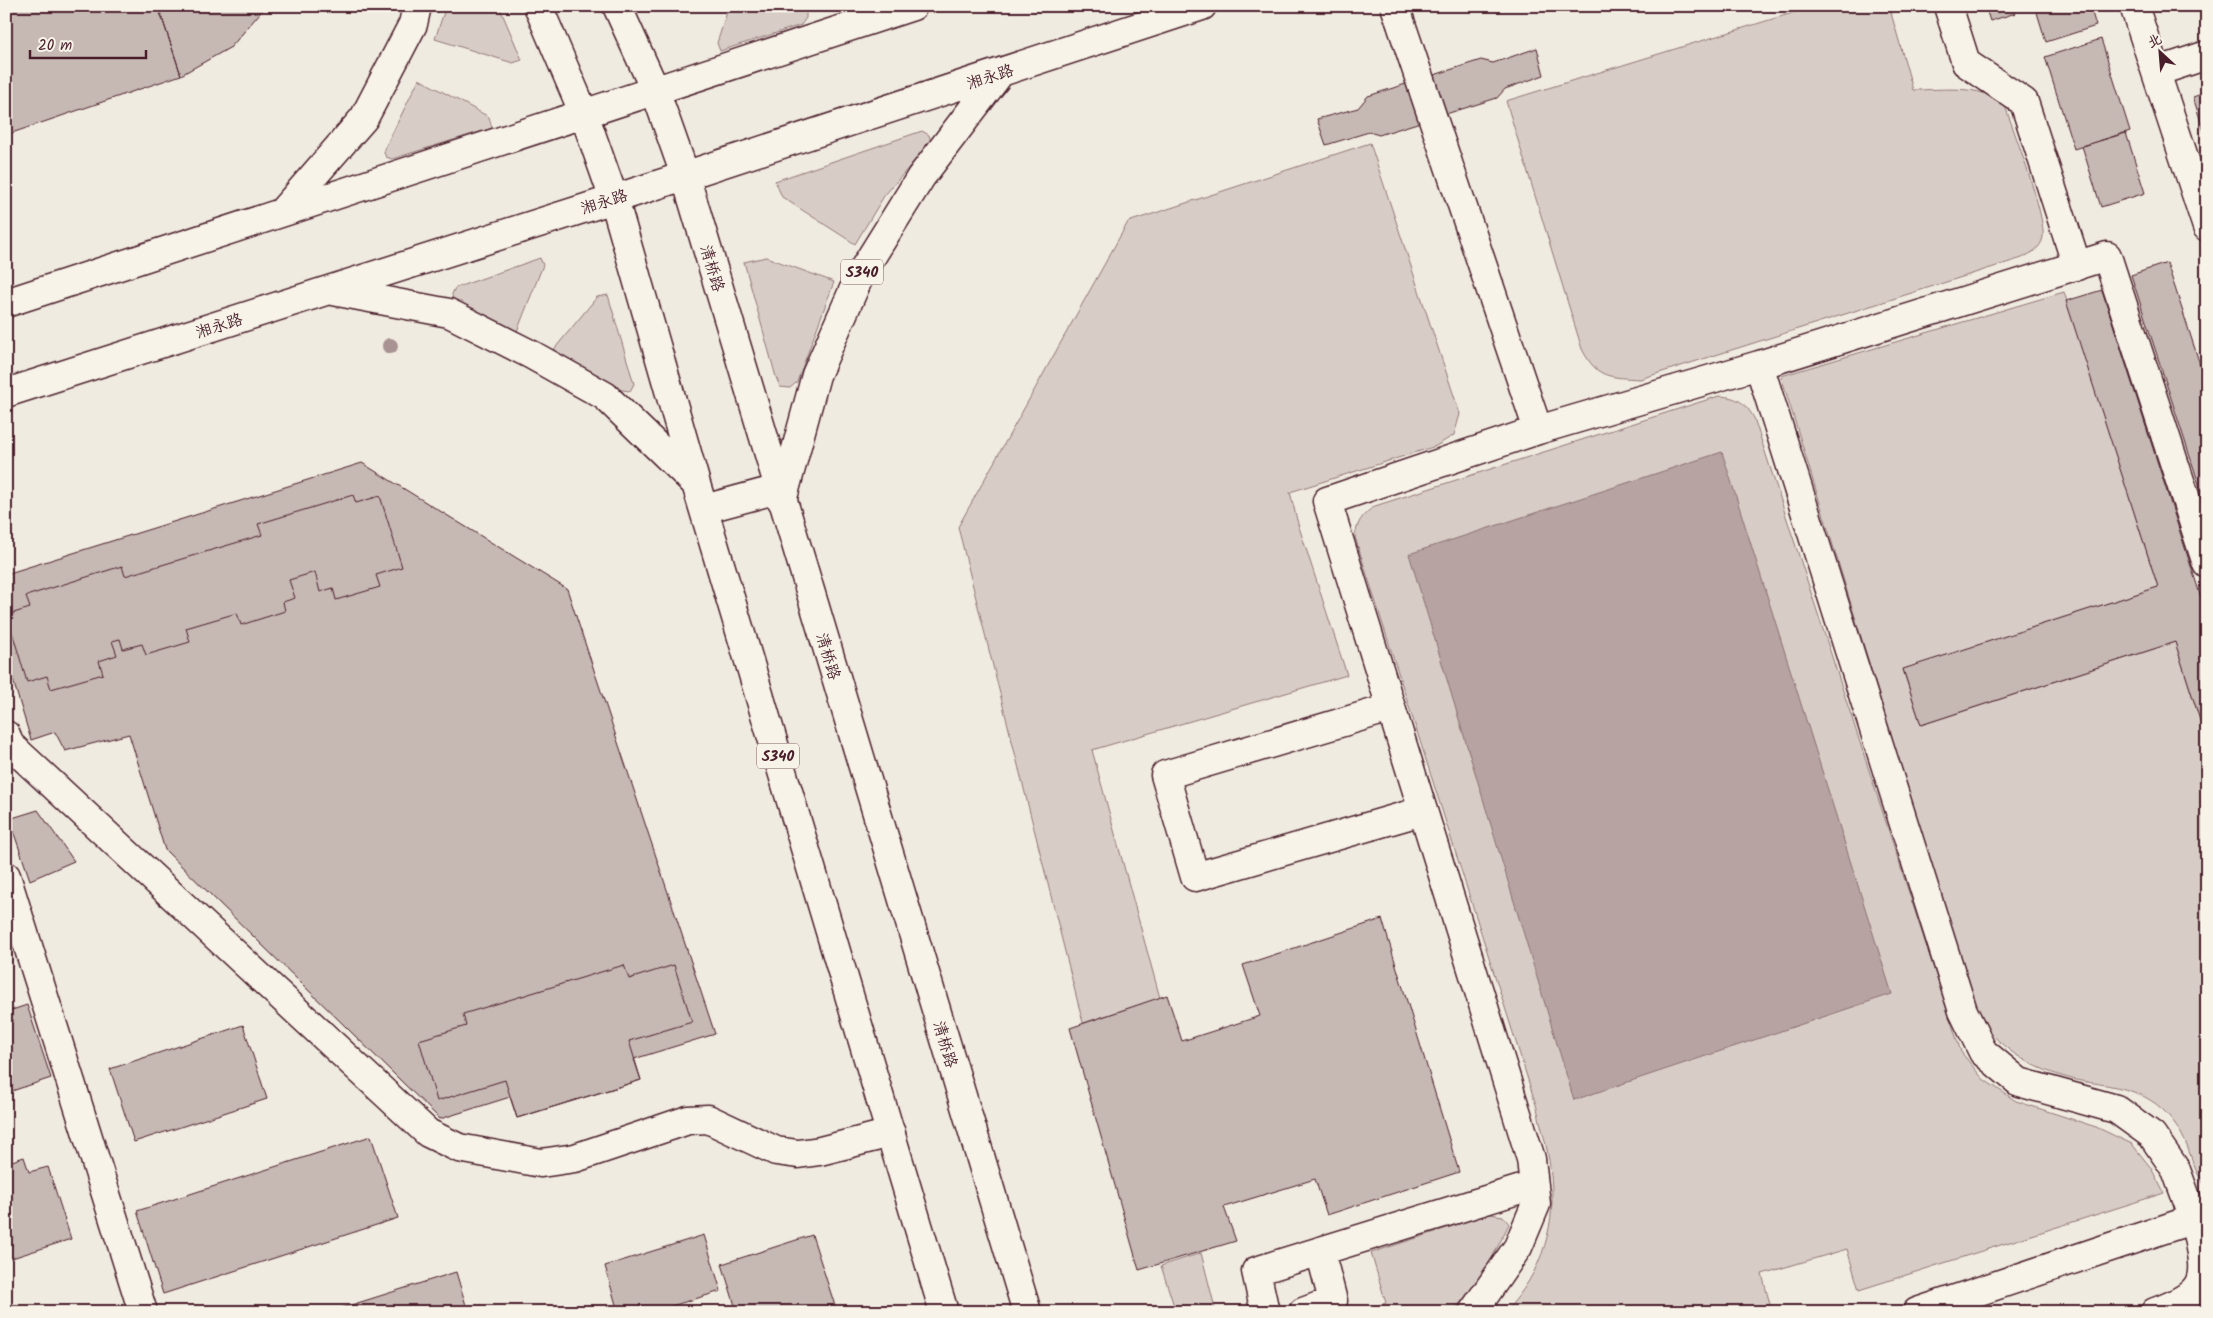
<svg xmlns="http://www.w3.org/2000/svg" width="2213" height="1318" font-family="Kalam,'LXGW WenKai TC',sans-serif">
	<rect width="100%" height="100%" fill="#f0ebe0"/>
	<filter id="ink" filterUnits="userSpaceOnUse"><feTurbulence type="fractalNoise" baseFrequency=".02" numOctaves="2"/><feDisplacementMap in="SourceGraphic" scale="10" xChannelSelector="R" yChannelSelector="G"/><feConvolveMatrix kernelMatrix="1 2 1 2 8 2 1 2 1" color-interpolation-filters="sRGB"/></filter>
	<g filter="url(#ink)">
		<!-- green -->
		<path fill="#d8cdc6" stroke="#917678" d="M446 6H499L522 60 513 63 435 39Z
			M729 6H802L806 11V18L801 25 720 51 717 43Z
			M1815 6H1889L1913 90C1944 90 1978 84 2004 103 2013 129 2046 216 2043 237 2041 249 2031 253 2022 258L1640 379C1610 377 1597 379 1582 349L1506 101Z
			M419 79 489 117 492 128 392 159 386 157 384 153 386 146Z
			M922 131 929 135 931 142 884 196 855 244 782 197 775 181Z
			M1370 143 1460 414 1454 435 1436 446 1290 492 1298 524 1347 675 1092 750 1160 998 1083 1023 958 527 1128 222Z
			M766 257 834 282 797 382 790 388 780 387 776 377 744 262Z
			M540 258 543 265 516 334 453 301 452 294 455 288Z
			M2064 292 2158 587 1903 670 1921 725 2175 642 2207 742V1187C2196 1176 2193 1161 2187 1146 2180 1128 2167 1110 2150 1100 2130 1087 2104 1085 2081 1081 2042 1073 1998 1052 1979 1015 1974 1005 1971 993 1967 982L1781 376Z
			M608 295 634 384 630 391 614 389 551 353 597 297Z
			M1719 396C1737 397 1745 402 1754 418L1961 1052 1983 1079 2016 1101 2096 1127 2132 1144 2151 1168 2164 1193 1859 1290 1847 1249 1762 1274 1772 1312H1505C1543 1272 1558 1222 1550 1168 1548 1148 1541 1128 1537 1108L1355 537C1357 522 1362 515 1375 506Z
			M1490 1214 1503 1216 1509 1224 1483 1276 1452 1312H1357L1386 1303 1371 1253Z
			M1201 1253 1216 1312H1176L1161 1266Z"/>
		<!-- water -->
		<path fill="#b7a4a2" stroke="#8b6f72" d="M1722 452 1892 994 1574 1100 1409 554Z"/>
		<!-- building -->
		<path fill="#c6b8b3" stroke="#4a1f2b" d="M6 6H158L181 75 6 135Z
			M158 6H266L231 47 181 75Z
			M1985 6H2014L2016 13 1990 21Z
			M2035 6H2090L2096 26 2046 42Z
			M2101 39 2130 131 2074 149 2045 57Z
			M1537 48 1544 75 1505 89 1497 98 1379 135 1369 132 1326 145 1317 119 1358 108 1368 96 1481 60 1493 63Z
			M2207 92V141L2193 97Z
			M2126 133 2145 193 2101 207 2082 146Z
			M2167 263 2207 386V509L2131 275Z
			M2102 290 2207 616V742L2175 642 1921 725 1903 669 2158 587 2066 301Z
			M362 463 567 589 715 1034 634 1059 641 1080 517 1118 510 1097 440 1119 165 850 129 734 65 751 55 732 31 740 6 657V574Z
			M353 495 356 503 380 496 402 567 376 575 380 587 336 600 333 588 320 592 315 572 289 580 295 598 283 602 285 611 241 625 237 613 186 628 190 642 146 655 142 644 123 649 120 639 112 641 117 655 99 661 103 674 51 689 47 676 27 682 7 615 30 608 26 596 122 566 125 576 262 535 258 524Z
			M38 810 74 861 30 880 9 819Z
			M1382 919 1459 1172 1327 1215 1315 1179 1224 1207 1236 1241 1139 1270 1070 1028 1167 995 1182 1041 1260 1016 1243 965Z
			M624 965 629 979 674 965 692 1022 629 1041 641 1080 517 1118 505 1080 437 1101 419 1040 466 1026 463 1014Z
			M27 1005 51 1078 6 1093V1012Z
			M243 1025 267 1099 134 1142 110 1069Z
			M371 1136 398 1218 163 1294 137 1211Z
			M24 1157 29 1172 48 1167 71 1239 6 1260V1163Z
			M704 1235 721 1291 652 1312H618L605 1266Z
			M812 1235 837 1312H737L722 1264Z
			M456 1272 468 1312H329Z"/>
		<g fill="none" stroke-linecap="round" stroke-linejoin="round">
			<defs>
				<path id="minor" d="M1395 6 1538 430
					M1948 6 1966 63 2024 102 2077 266
					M2134 6 2207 227
					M2156 72 2207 55
					M1759 365 2107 256 2207 564
					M1390 708 1165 775 1195 877 1422 811
					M6 735 9 744 428 1133 459 1148 541 1163 575 1158 688 1120 708 1119 776 1151 798 1154 820 1151 891 1133
					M6 876 143 1312
					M1265 1312 1256 1271 1534 1185
					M1303 1312 1333 1301 1320 1251
					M1473 1312 1518 1247 1536 1204 1531 1159 1327 501 1538 430 1759 365 1963 1011 1983 1052 2019 1082 2116 1109 2152 1135 2176 1170 2194 1219 1917 1312
					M2155 1312C2213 1291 2206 1276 2194 1219L2207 1213"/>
				<path id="major" d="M538 6 584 114 614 199 696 484 944 1312
					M617 6 655 90 685 175 1027 1312
					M282 212 364 118 413 24 417 6
					M333 291 449 313 532 355 605 396 694 482
					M6 303 913 6
					M6 393 614 199 1202 6
					M782 501 816 375 860 275 921 177 1000 73
					M704 509 778 489"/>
			</defs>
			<!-- minor casing -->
			<use href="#minor" stroke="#4a1f2b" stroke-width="31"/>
			<!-- major casing -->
			<use href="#major" stroke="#4a1f2b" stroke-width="31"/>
			<!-- minor -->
			<use href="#minor" stroke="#f7f3e8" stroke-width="28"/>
			<!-- major -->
			<use href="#major" stroke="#f7f3e8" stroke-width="28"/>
		</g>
		<!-- trees -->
		<circle fill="#a89292" cx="390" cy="346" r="8"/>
	</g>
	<g text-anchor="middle" stroke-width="4" stroke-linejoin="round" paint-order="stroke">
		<!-- shield labels -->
		<g fill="#f7f3e8" stroke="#7e5f64" stroke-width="1">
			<rect x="841" y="259.5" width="42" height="25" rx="4"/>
			<rect x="757" y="743.5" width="42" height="25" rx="4"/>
		</g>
		<g font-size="15" font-weight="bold" fill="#4a1f2b">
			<text x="862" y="277">S340</text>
			<text x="778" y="761">S340</text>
		</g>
		<!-- street labels -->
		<g font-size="16" fill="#4a1f2b" stroke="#f7f3e8">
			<text transform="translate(990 76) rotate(-18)" y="6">湘永路</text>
			<text transform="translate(604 201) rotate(-18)" y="6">湘永路</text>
			<text transform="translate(713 268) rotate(73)" y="6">清桥路</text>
			<text transform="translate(219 325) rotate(-18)" y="6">湘永路</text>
			<text transform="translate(829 656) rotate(73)" y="6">清桥路</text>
			<text transform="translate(946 1044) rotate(73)" y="6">清桥路</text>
		</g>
	</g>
	<!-- margin -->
	<rect width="2213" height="1318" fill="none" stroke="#f7f3e8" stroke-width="25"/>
	<rect x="12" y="12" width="2188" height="1293" fill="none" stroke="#4a1f2b" stroke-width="2" filter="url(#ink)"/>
	<!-- north arrow -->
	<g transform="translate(2160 52) rotate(334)" stroke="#f7f3e8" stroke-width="4" paint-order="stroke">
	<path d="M0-4L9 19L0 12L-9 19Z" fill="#4a1f2b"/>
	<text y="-8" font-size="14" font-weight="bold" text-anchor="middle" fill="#4a1f2b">北</text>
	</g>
	<!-- scale -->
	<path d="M30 50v8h116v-8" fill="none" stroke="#4a1f2b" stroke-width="2.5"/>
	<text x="38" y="50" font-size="15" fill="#4a1f2b" stroke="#f7f3e8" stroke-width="4" paint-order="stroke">20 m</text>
</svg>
